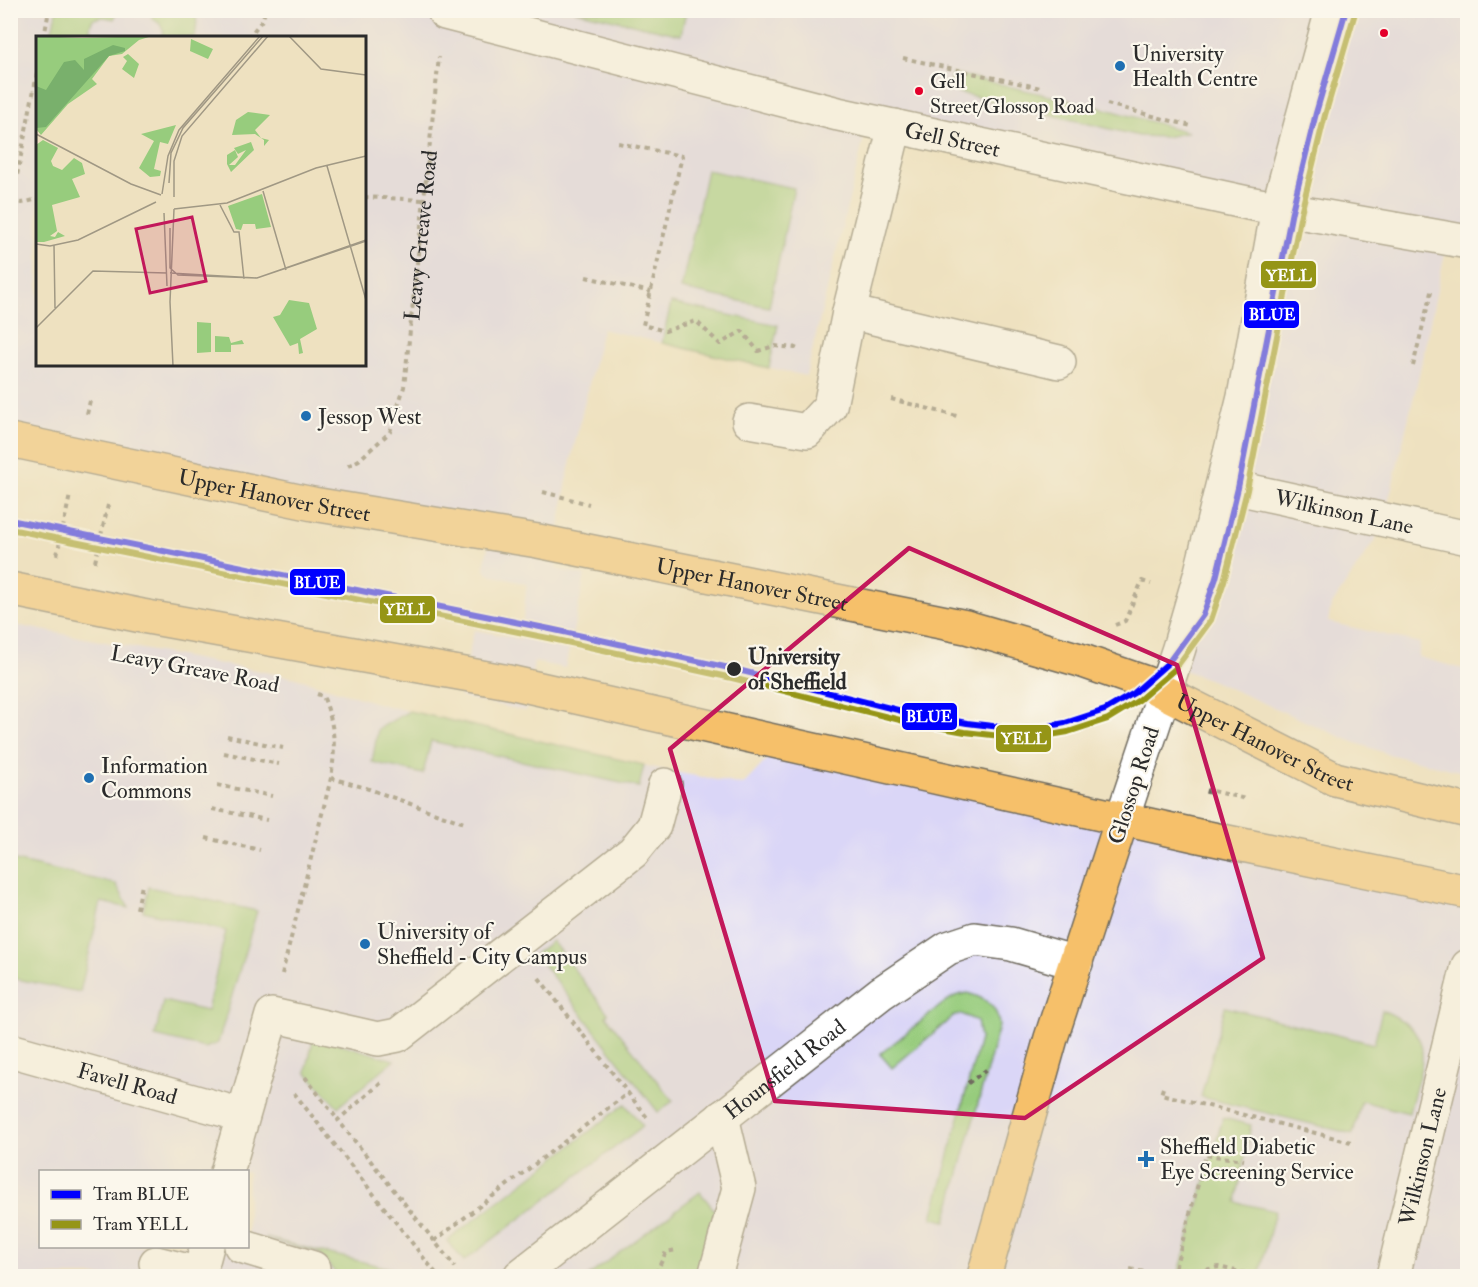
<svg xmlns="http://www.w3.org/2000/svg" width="1478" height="1287" font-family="'IM FELL Double Pica',serif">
	<rect width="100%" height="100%" fill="#fbf7ec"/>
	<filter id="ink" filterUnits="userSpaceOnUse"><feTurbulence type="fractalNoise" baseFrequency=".0167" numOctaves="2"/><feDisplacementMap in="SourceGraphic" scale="12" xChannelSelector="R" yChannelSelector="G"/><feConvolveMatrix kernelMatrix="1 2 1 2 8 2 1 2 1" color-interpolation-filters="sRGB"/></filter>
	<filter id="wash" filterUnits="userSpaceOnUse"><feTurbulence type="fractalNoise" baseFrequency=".008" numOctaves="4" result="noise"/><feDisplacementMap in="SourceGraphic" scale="24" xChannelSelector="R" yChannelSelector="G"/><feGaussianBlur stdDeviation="1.35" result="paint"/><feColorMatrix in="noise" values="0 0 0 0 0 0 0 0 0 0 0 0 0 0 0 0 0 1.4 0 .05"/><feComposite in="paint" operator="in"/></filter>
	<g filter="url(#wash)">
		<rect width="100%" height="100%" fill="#eee1c0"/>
		<!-- built -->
		<path fill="#dad6f7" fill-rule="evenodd" d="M11 11H1467V242L1448 239 1418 379 1391 491 1378 535 1331 606 1328 622 1420 643 1418 657 1467 670V773L1388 754 1348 740 1211 680 1172 666 1278 209 868 121 806 376 602 329 569 468 556 545V569L585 576 565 668 534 662 526 711 460 697 474 630 521 639 527 584 488 574 484 567 491 534 11 440ZM38 38H364V364H38Z
			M10 624 296 678 383 705 669 771 743 785 783 743 1467 892V1276H11ZM40 1172H248V1246H40Z"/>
		<!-- green -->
		<path fill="#97cc7d" stroke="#617c54" stroke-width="1.5" d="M57 11V10L118 11 114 19 104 17 93 19 90 26 91 35 94 37H50Z
			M153 11H193C199 18 196 29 195 37H161L164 32 160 24 152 18Z
			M575 11 686 10V11L681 35Z
			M952 73 1106 109 1188 132 1166 137 1139 136 948 90Z
			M707 170 794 188 769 307 681 289Z
			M671 303 778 325 769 368 662 343Z
			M409 711 644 765 639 787 431 741 423 774 372 762 378 729Z
			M11 860 116 884 129 908 101 902 80 992 11 978Z
			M149 887 257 911 218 1043 205 1048 155 1036 163 1001 207 1011 226 931 143 911Z
			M552 941 608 1013 606 1016 673 1101 658 1112 535 954Z
			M967 993C985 998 998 1005 999 1026L946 1221 932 1218 980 1039 977 1021 961 1014 954 1016 892 1068 880 1054 945 1002 955 996Z
			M1225 1007 1374 1044 1382 1010C1441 1035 1421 1063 1409 1113L1361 1101 1353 1134 1201 1097Z
			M314 1036 394 1060 338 1107 306 1072Z
			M625 1104 643 1126 464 1261 447 1241Z
			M1223 1118 1251 1125 1236 1202 1275 1211 1259 1276H1178Z
			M700 1192 720 1217 701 1276H588Z
			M265 1238 421 1276H338L318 1253Z"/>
	</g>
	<g filter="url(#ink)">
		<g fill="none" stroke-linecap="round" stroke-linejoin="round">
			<defs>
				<g id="minor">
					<path id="s2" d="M445 10V13L838 114 1248 203 1468 242"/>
					<path d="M849 312 1059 362"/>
					<path d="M749 421 807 431 830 406 849 312 895 126"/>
					<path id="s3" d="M1223 485 1468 538"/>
					<path d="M1122 819 1179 648 1201 572 1244 397 1278 208 1332 10"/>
					<path id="s4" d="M10 1050 242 1115"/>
					<path d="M227 1172 272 1015 378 1039 398 1035 633 852 654 826 665 785"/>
					<path d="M241 1246 313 1268"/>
					<path d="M156 1263 200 1274"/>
					<path d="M199 1276 207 1246"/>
					<path id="s5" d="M520 1276 881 993 948 948 975 939 1011 944 1076 963"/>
					<path d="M715 1276 739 1188 722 1117"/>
					<path id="s6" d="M1393 1276 1468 966"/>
				</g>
				<path id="major" d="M984 1276 1051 1038 1122 819"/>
				<g id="highway">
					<path id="s7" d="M10 440 313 504 538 541 966 627 1080 660 1146 683 1335 779 1468 811"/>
					<path d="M10 589 142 616 509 682 1199 836 1468 892"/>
				</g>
			</defs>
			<!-- minor casing -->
			<use href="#minor" stroke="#6f6b5f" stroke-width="36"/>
			<!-- major casing -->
			<use href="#major" stroke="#6f6b5f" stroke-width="36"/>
			<!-- highway casing -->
			<use href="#highway" stroke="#6f6b5f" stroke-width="36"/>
			<!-- path -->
			<g stroke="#6f6b5f" stroke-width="4" stroke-dasharray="4.5 4.5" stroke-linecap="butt">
				<path d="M44 38 49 10"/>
				<path d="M248 38 263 19 265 10"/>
				<path d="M903 58 1041 88"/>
				<path d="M1107 104 1191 126"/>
				<path d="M618 143 682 156 643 325 665 331 696 321 720 344 742 331 758 351 774 346 795 348 796 345"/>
				<path d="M364 197 424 200"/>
				<path d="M11 201 22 203 38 199"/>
				<path d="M12 201 38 69"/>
				<path d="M586 277 651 292"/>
				<path d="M1413 366 1432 288"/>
				<path d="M891 399 957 416"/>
				<path d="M87 414 90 401"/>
				<path id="s1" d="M348 466 359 460 390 432 404 387 439 57"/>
				<path d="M543 492 589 504"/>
				<path d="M57 555 70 495"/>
				<path d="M95 562 108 505"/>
				<path d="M1115 625 1125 621 1142 581 1151 584"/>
				<path d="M227 736 283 748"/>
				<path d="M224 753 279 764"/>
				<path d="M331 778 366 788 464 823"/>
				<path d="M217 785 272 796"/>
				<path d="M1207 794 1208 790 1246 799"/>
				<path d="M212 809 267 820"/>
				<path d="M206 838 260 850"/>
				<path d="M137 909 142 885"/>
				<path d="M282 974 331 778C336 747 335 725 323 696L317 694"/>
				<path d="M539 978 628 1093"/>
				<path d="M305 1077 338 1120"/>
				<path d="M381 1083 338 1120 455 1267"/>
				<path d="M968 1083 989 1068"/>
				<path d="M1163 1088 1161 1094 1351 1142"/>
				<path d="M294 1093 438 1276"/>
				<path d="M434 1241 628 1093 649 1120"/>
				<path d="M1130 1269 1163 1276"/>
				<path d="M656 1273 666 1252 677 1250"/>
				<path d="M1173 1276 1206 1155 1244 1160"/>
				<path d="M1180 1276 1218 1267 1259 1276"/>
			</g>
			<!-- minor -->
			<use href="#minor" stroke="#fff" stroke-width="33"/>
			<!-- major -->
			<use href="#major" stroke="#f6c06b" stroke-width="33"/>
			<!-- highway -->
			<use href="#highway" stroke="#f6c06b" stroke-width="33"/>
			<defs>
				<path id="tram-1" d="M10 520 550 629 734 669 906 712 967 723 1026 730 1065 723 1105 710 1134 693 1168 663 1203 615 1216 578 1238 488 1292 211 1316 113 1346 10"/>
				<path id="tram-2" d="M10 529 548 638 732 678 904 721 965 732 1027 739 1068 732 1108 719 1139 700 1175 669 1211 620 1224 581 1247 490 1301 213 1325 115 1355 13"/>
			</defs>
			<!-- tram-1 casing -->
			<use href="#tram-1" stroke="#fbf7ec" stroke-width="10"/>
			<!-- tram-2 casing -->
			<use href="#tram-2" stroke="#fbf7ec" stroke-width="10"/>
			<!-- tram-1 -->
			<use href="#tram-1" stroke="#00f" stroke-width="6"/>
			<!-- tram-2 -->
			<use href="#tram-2" stroke="#959516" stroke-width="6"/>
		</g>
	</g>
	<!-- marked area -->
	<path d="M0 0H1478V1287H0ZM909 548 1177 665 1263 958 1025 1118 775 1101 670 749Z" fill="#eee1c0" fill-opacity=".55" fill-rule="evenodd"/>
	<path fill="none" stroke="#c2185b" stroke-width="4.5" stroke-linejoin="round" d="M909 548 1177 665 1263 958 1025 1118 775 1101 670 749Z"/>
	<!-- markers -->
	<g fill="#e4002b" stroke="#fbf7ec" stroke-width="2">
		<circle cx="1384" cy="33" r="5"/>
		<circle cx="919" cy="91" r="5"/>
	</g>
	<g fill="#1f6fb2" stroke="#fbf7ec" stroke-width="2">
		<circle cx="1120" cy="66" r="6"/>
		<circle cx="306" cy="416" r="6"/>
		<circle cx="89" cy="778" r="6"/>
		<circle cx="365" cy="944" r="6"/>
		<path d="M1143 1150h6v6h6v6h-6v6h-6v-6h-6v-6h6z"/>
	</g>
	<circle fill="#2b2b2b" stroke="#fbf7ec" stroke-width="2" cx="734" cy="669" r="8"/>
	<g text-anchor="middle" stroke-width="4.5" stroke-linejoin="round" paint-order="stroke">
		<!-- bus labels -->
		<g font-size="20" fill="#2b2b2b" stroke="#fbf7ec" text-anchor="start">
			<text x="930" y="88">Gell<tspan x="930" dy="25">Street/Glossop Road</tspan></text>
		</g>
		<!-- poi labels -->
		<g font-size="22" fill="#2b2b2b" stroke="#fbf7ec" text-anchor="start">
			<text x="1132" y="61">University<tspan x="1132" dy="25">Health Centre</tspan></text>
			<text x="318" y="424">Jessop West</text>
			<text x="101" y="773">Information<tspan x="101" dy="25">Commons</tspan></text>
			<text x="377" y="939">University of<tspan x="377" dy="25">Sheffield - City Campus</tspan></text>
			<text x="1160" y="1154">Sheffield Diabetic<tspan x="1160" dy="25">Eye Screening Service</tspan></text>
		</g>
		<!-- street labels -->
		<g font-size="22" fill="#2b2b2b" stroke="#fbf7ec">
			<text dy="8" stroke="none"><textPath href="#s2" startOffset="526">Gell Street</textPath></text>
			<text dy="8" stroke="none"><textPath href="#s1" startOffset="254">Leavy Greave Road</textPath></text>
			<text dy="8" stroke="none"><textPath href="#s7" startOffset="270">Upper Hanover Street</textPath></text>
			<text dy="8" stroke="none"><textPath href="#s3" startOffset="124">Wilkinson Lane</textPath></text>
			<text dy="8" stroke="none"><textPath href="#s7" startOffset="756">Upper Hanover Street</textPath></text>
			<text transform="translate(195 668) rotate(11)" y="8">Leavy Greave Road</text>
			<text dy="8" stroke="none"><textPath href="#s7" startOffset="1296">Upper Hanover Street</textPath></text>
			<text transform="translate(1133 785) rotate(-72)" y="8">Glossop Road</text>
			<text dy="8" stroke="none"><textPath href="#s5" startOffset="336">Hounsfield Road</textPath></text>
			<text dy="8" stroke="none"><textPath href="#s4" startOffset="122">Favell Road</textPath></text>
			<text dy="8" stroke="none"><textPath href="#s6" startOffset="123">Wilkinson Lane</textPath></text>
		</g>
		<!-- stop labels -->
		<g font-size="22" font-weight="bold" fill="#2b2b2b" stroke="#fbf7ec" text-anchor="start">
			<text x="748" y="664">University<tspan x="748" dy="25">of Sheffield</tspan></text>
		</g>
	</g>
	<!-- overview -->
	<g transform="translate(36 36)">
		<rect width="330" height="330" fill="#eee1c0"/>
		<path d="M0 0 46 2 116 0 103 4 86 18 73 20 56 43 61 48 32 68 5 99 0 93ZM155 3 177 13 172 23 154 15ZM92 18 103 28 98 42 86 33 91 25 87 21ZM212 76 234 79 219 94 225 102 233 104 228 110V104L219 98 196 99 200 84ZM140 89 132 108 124 106 118 133 125 135 124 140 114 141 103 132 118 105 105 98ZM7 104 22 112 15 125 17 130 26 134 38 122 46 127 49 138 36 143 44 161 16 169 21 195 14 200 19 201 22 196 29 200 8 206H0V109ZM215 106 218 114 195 136 191 128V119L199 114 202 121 193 129H199L210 114 202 118 198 112ZM226 158 235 191 220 193 219 188H207L205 194 200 193 192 170ZM253 264 273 267 281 293 264 303 267 317 263 318 262 307 254 310 237 281 244 279ZM161 286 175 287V316L161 317ZM179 300 193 301 195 307 206 304 208 308 195 309V316H179Z" fill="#97cc7d"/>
		<path d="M77 9 89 12V15L73 20 10 91 0 92V50L10 54 28 26 39 24 48 34V23Z" fill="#79b06c"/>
		<path fill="none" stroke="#a09884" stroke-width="1.5" d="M253 0 285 33 330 39M0 98 95 148 125 159M291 130 330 264M133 147 135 117 147 92 227 0M227 155 250 234M126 158 132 120 143 94 224 0M138 161V125L146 100 232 0M184 169 198 196H203L208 243M138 173 191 167 280 132 330 120M128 177 131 250M134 192V232L142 239 221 242 330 205M0 208 14 210 42 204 120 166M18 209 19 272M134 237 221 242 330 204M0 292 57 235 131 237M137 330 134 266 138 173"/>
		<path fill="#c2185b" fill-opacity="0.15" stroke="#c2185b" stroke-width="3" d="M156 181 170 245 114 257 100 193Z"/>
		<rect width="330" height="330" fill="none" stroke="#2b2b2b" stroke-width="3"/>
	</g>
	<g stroke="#fbf7ec" stroke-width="2">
		<rect x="1260" y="260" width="57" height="29" rx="6" fill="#959516"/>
		<rect x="1243" y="300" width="57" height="29" rx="6" fill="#00f"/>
		<rect x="289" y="568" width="57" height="28" rx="6" fill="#00f"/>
		<rect x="379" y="595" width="57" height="29" rx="6" fill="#959516"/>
		<rect x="901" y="702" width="57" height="29" rx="6" fill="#00f"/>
		<rect x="995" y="724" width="57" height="29" rx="6" fill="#959516"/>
	</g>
	<g font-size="16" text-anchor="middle" font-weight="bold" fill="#fff">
		<text x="1289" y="281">YELL</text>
		<text x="1272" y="320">BLUE</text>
		<text x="317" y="588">BLUE</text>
		<text x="407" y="615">YELL</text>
		<text x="929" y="722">BLUE</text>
		<text x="1024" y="744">YELL</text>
	</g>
	<!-- margin -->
	<rect width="1478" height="1287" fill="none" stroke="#fbf7ec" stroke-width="36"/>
	<!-- legend -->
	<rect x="39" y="1170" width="210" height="78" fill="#fbf7ec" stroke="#a8a59f" stroke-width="1.5"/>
	<rect x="51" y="1190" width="30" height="9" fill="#0000ff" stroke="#a8a59f" stroke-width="1.5"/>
	<text x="93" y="1200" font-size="18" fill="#2b2b2b">Tram BLUE</text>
	<rect x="51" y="1220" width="30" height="9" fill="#959516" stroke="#a8a59f" stroke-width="1.5"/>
	<text x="93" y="1230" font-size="18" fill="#2b2b2b">Tram YELL</text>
</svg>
